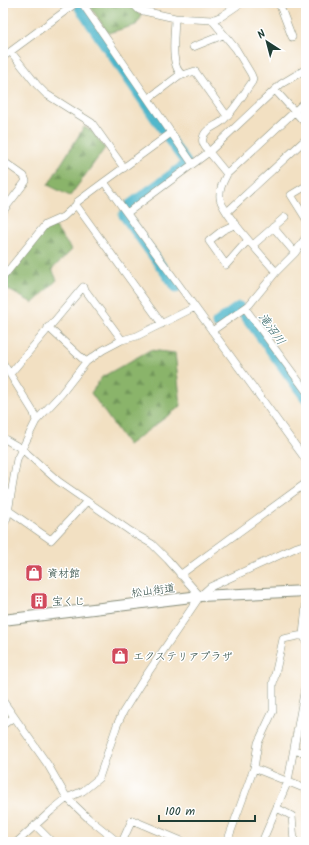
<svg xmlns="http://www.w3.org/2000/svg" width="309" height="845" font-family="Kalam,'Klee One',sans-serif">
	<defs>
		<pattern id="forest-firs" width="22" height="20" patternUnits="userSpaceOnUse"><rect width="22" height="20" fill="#8ab46b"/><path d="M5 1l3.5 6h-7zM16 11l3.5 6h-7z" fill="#709459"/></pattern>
	</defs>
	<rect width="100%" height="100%" fill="#fff"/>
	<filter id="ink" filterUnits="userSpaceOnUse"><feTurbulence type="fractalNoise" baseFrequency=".025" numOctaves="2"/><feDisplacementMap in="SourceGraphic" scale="8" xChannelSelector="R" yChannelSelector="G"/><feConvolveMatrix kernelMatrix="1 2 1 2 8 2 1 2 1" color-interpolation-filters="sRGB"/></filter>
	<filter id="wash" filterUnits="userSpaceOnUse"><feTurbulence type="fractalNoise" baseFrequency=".012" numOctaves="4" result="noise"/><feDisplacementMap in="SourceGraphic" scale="16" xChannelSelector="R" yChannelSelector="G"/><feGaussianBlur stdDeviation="0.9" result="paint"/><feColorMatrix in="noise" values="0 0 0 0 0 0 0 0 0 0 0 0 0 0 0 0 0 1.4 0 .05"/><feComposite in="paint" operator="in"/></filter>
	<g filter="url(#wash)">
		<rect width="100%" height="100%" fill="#f2e0c2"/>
		<!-- forest -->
		<path fill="url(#forest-firs)" stroke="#547850" d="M88 3H129L142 16 136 25 108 33Z
			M84 127 92 131 105 148 70 196 48 185Z
			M54 226 72 250 52 269 57 280 33 303 3 287V283L46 228Z
			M150 350 175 353 181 406 128 445 91 393 102 377Z"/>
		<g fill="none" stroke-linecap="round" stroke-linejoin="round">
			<!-- river -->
			<path stroke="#4db6ca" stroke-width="11" d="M80 8 165 132
				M130 205 187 164 169 139
				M124 215 176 287
				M245 315 306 398
				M217 323 239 307"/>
		</g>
	</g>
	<g filter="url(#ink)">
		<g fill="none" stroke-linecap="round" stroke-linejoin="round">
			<defs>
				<path id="minor" d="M82 3 192 163
					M132 3 139 10 175 18 212 20 222 16 241 3
					M279 3 292 37
					M287 3H292
					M175 18C175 32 169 68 183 75L195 71 227 116
					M193 47 223 35
					M11 52 37 85 46 94 92 123 124 168
					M3 57 76 3
					M306 69 281 84 209 152 227 174 306 101
					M275 90 306 124
					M148 99 181 74
					M171 133 104 182 306 460
					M3 161 24 176 26 181 3 211
					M227 174C223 182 219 189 220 198 221 212 265 259 276 272
					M104 182 77 202 76 205 162 324
					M306 186 291 195 306 219
					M227 212 306 139
					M127 213 209 152C206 148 201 143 203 138 205 129 214 127 221 122 232 114 244 93 252 82L253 79 251 74 236 49 212 20
					M236 224 223 230 209 241 226 265 248 240
					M273 227 295 253
					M253 245 285 217
					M3 277 45 225 63 217 76 205
					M245 308 306 391
					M48 327 86 362
					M212 331 249 305 276 272 295 253 306 237
					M3 363 34 413 36 421
					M10 374 83 287 122 340
					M3 438 22 449 58 481 130 531 152 544 168 560 200 596
					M3 491 10 495
					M8 510 51 540 87 501
					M3 526 7 518 17 459 36 421 62 393 86 362 103 350 122 340 137 336 195 307
					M180 575 306 483
					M306 606 303 635 306 641
					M3 701 48 765 67 798 88 818 118 842
					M3 725 14 717
					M294 751 306 752
					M254 768 306 789
					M277 808 292 816 294 842
					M35 825 52 842
					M17 842 51 811 67 798 83 791 99 778 117 725 123 712 141 683 200 596 210 587 297 547 306 544
					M122 842 132 820 184 842
					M227 842 254 768 258 743 273 711V684L283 639 303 635
					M262 842 288 781 306 682"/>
				<path id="secondary" d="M3 620 200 596 306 591"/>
			</defs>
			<!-- minor casing -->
			<use href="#minor" stroke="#888e7b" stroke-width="8"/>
			<!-- secondary casing -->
			<use href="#secondary" stroke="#888e7b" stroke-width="12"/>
			<!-- minor -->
			<use href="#minor" stroke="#fff" stroke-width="7"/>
			<!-- secondary -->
			<use href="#secondary" stroke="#fff" stroke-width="10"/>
		</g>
	</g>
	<!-- icons -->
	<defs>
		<symbol id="shop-square" viewBox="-11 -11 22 22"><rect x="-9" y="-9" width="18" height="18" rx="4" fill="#d1495b" stroke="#fff"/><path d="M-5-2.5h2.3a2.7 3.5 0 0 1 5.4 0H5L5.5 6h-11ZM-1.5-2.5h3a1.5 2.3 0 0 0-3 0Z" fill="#fff"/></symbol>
		<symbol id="building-square" viewBox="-11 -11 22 22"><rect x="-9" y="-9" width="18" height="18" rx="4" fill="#d1495b" stroke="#fff"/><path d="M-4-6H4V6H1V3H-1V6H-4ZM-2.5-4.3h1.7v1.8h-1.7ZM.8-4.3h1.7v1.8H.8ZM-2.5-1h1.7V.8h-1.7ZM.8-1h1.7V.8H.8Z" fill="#fff"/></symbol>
	</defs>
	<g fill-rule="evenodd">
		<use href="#shop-square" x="24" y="563" width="20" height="20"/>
		<use href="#building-square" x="29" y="591" width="20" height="20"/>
		<use href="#shop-square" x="110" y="646" width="20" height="20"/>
	</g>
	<g text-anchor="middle" stroke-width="3" stroke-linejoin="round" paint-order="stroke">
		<!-- poi labels -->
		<g font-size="11" fill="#1f3d34" stroke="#fff" text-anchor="start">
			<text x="47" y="577">資材館</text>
			<text x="52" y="605">宝くじ</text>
			<text x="133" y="660">エクステリアプラザ</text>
		</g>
		<!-- street labels -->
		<g font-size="11" fill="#1f3d34" stroke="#fff">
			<text transform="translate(153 590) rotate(-7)" y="4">松山街道</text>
		</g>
		<!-- water labels -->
		<g font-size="12" font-style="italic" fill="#2d6161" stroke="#fff">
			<text transform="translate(272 329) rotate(54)" y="4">滝沼川</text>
		</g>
	</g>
	<!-- margin -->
	<rect width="309" height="845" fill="none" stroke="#fff" stroke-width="16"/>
	<!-- north arrow -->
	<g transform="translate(267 42) rotate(324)" stroke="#ffffff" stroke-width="3" paint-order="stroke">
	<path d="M0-3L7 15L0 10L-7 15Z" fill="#1f3d34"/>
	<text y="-6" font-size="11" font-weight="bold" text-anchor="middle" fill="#1f3d34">N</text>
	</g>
	<!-- scale -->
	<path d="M159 815v6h96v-6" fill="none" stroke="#1f3d34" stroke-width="2"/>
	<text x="165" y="815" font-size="12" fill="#1f3d34" stroke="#ffffff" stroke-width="3" paint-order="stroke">100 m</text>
</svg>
